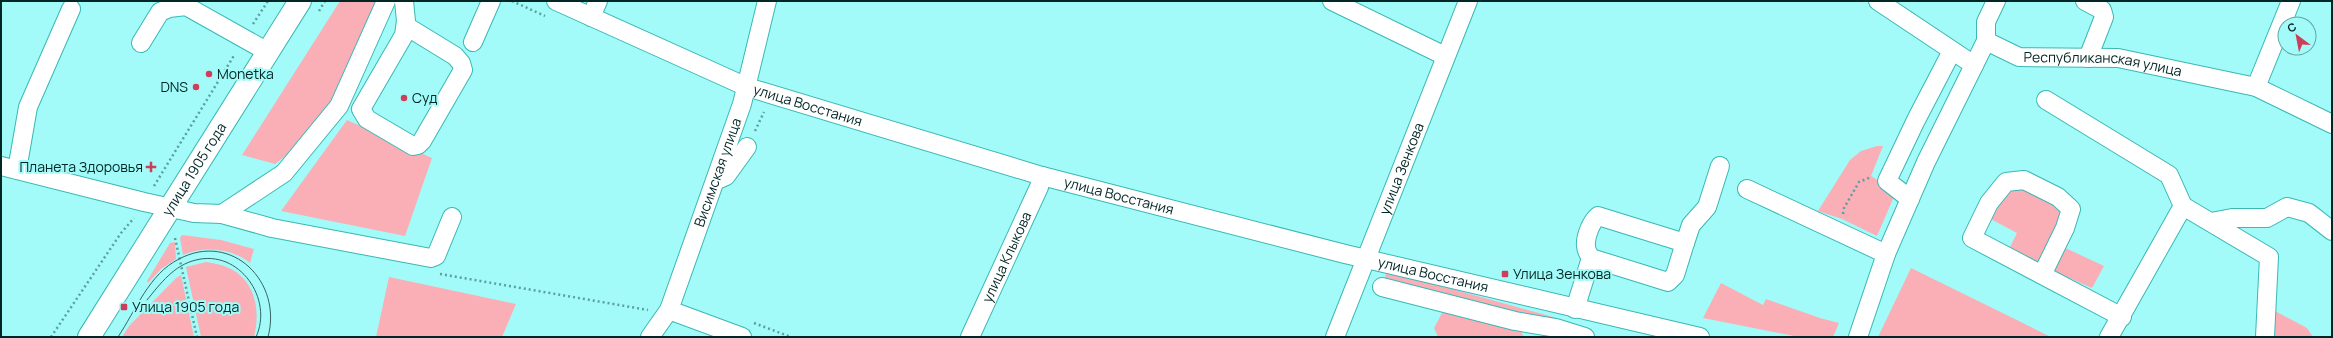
<svg xmlns="http://www.w3.org/2000/svg" width="2333" height="338" font-family="Manrope,sans-serif">
	<rect width="100%" height="100%" fill="#a2fbf8"/>
	<!-- green -->
	<path fill="#faafb6" d="M340 1H379L329 110 307 139 275 164 242 155Z
		M347 120 432 158 405 236 281 211Z
		M1877 146H1883L1871 176 1896 192 1877 236 1842 219 1818 211 1850 160 1861 151Z
		M2009 185 2043 195 2064 209 2043 267 2010 247 2017 233 1985 216Z
		M182 235 221 240 254 249 250 263C232 248 204 246 183 255L180 238Z
		M175 242 176 259 161 269 148 283 147 281 170 243Z
		M2059 245 2104 266 2092 288 2047 268Z
		M206 262C212 263 219 264 224 266 255 277 261 309 254 337H201L186 267Z
		M1911 268 2051 337H1878Z
		M1387 271 1557 318 1528 321 1382 287Z
		M181 275 194 337H122L129 326 176 278Z
		M389 277 516 304 502 337H376Z
		M1721 283 1763 305 1766 299 1820 318 1839 323 1833 337H1799L1703 318Z
		M1457 311 1517 325 1524 337H1438L1434 328 1442 313Z
		M2275 311 2307 328 2313 337H2273Z"/>
	<g fill="none" stroke-linecap="round" stroke-linejoin="round">
		<defs>
			<g id="minor">
				<path d="M404 1 406 21 404 35 361 109 367 119 413 146 418 145 422 141 463 70 461 63 455 56 406 26"/>
				<path id="s1" d="M556 1 747 87 1042 176 1345 254 1700 337"/>
				<path d="M1332 1 1445 56"/>
				<path d="M1878 1 1974 65"/>
				<path d="M2085 1 2102 10 2104 17 2088 58"/>
				<path d="M591 17 598 1"/>
				<path d="M1986 41V22L1996 1"/>
				<path d="M473 42 491 1"/>
				<path d="M141 43 160 12 169 8 186 6 268 52"/>
				<path d="M2256 87 2291 1"/>
				<path d="M2046 100 2169 175 2183 206"/>
				<path d="M1 166 144 202 194 213 222 214 284 173 339 106 386 1"/>
				<path d="M17 170 28 107 71 9"/>
				<path d="M717 180 726 176 747 147"/>
				<path d="M1747 189 1886 254"/>
				<path d="M1910 199 1887 181 1916 120 1952 51"/>
				<path d="M222 214 272 228 431 258 436 256 452 217"/>
				<path d="M2211 222 2232 218H2267L2287 207 2309 213 2332 231"/>
				<path d="M1685 243 1691 225 1707 207 1720 166"/>
				<path d="M2042 275 2065 228 2071 209 2058 197 2024 180 2006 182 1989 203 1972 238 2122 317"/>
				<path d="M1382 287 1515 321 1556 328 1585 337"/>
				<path d="M1575 309 1591 258C1589 255 1586 250 1586 246 1585 237 1591 222 1598 216L1685 243 1675 275 1668 282 1591 258"/>
				<path d="M669 310 742 337"/>
				<path id="s2" d="M650 337 669 310 742 104 767 1"/>
				<path id="s3" d="M970 337 1039 187 1042 176"/>
				<path id="s4" d="M1335 337 1468 1"/>
				<path id="s5" d="M1858 337 1886 254 1926 162 1986 41 2019 57 2118 58 2256 87 2332 124"/>
				<path d="M2109 337 2183 206 2269 257 2265 337"/>
			</g>
			<g id="major">
				<path id="s6" d="M89 337 300 1"/>
			</g>
		</defs>
		<!-- minor casing -->
		<use href="#minor" stroke="#39b8b5" stroke-width="20"/>
		<!-- major casing -->
		<use href="#major" stroke="#39b8b5" stroke-width="24"/>
		<!-- path -->
		<path stroke="#5c9f9d" stroke-width="2.5" stroke-dasharray="2 3" stroke-linecap="butt" d="M512 1 545 16
			M319 11 325 1
			M253 24 268 1
			M755 131 764 112
			M154 186 235 54
			M1843 214 1844 208 1859 182 1871 177
			M175 238 197 337
			M440 274 648 310
			M754 323 791 337
			M51 337 121 233 134 218"/>
		<!-- minor -->
		<use href="#minor" stroke="#fff" stroke-width="18"/>
		<!-- major -->
		<use href="#major" stroke="#fff" stroke-width="22"/>
		<!-- tram -->
		<path stroke="#326866" stroke-width="1" d="M147 300C160 284 174 265 196 260 239 249 274 299 256 337
			M118 337C136 310 149 274 179 259 232 231 283 282 268 337"/>
	</g>
	<!-- markers -->
	<g fill="#ce3e5a" stroke="#a2fbf8" stroke-width="1.5">
		<circle cx="209" cy="74" r="4"/>
		<circle cx="196" cy="87" r="4"/>
		<circle cx="404" cy="98" r="4"/>
		<path d="M149 161h4v4h4v4h-4v4h-4v-4h-4v-4h4z"/>
		<rect x="1501" y="270" width="8" height="8" rx="2"/>
		<rect x="120" y="303" width="8" height="8" rx="2"/>
	</g>
	<g text-anchor="middle" stroke-width="4" stroke-linejoin="round" paint-order="stroke">
		<!-- street labels -->
		<g font-size="14" fill="#002625" stroke="#a2fbf8">
			<text dy="5" stroke="none"><textPath href="#s5" startOffset="444">Республиканская улица</textPath></text>
			<text dy="5" stroke="none"><textPath href="#s1" startOffset="273">улица Восстания</textPath></text>
			<text dy="5" stroke="none"><textPath href="#s6" startOffset="198">улица 1905 года</textPath></text>
			<text dy="5" stroke="none"><textPath href="#s4" startOffset="181">улица Зенкова</textPath></text>
			<text dy="5" stroke="none"><textPath href="#s2" startOffset="179">Висимская улица</textPath></text>
			<text dy="5" stroke="none"><textPath href="#s1" startOffset="597">улица Восстания</textPath></text>
			<text dy="5" stroke="none"><textPath href="#s3" startOffset="88">улица Клыкова</textPath></text>
			<text dy="5" stroke="none"><textPath href="#s1" startOffset="921">улица Восстания</textPath></text>
		</g>
		<!-- poi labels -->
		<g font-size="14" fill="#002625" stroke="#a2fbf8" text-anchor="start">
			<text x="217" y="79">Monetka</text>
			<text x="188" y="92" text-anchor="end">DNS</text>
			<text x="412" y="103">Суд</text>
			<text x="143" y="172" text-anchor="end">Планета Здоровья</text>
			<text x="1513" y="279">Улица Зенкова</text>
			<text x="132" y="312">Улица 1905 года</text>
		</g>
	</g>
	<!-- border -->
	<rect width="2333" height="338" fill="none" stroke="#002625" stroke-width="4"/>
	<!-- north arrow -->
	<g transform="translate(2297 36) rotate(328)"><circle r="19" fill="#a2fbf8" stroke="#61a6a4"/>
	<path d="M0-3L7 15L0 10L-7 15Z" fill="#ce3e5a"/>
	<text y="-6" font-size="11" font-weight="bold" text-anchor="middle" fill="#002625">С</text>
	</g>
</svg>
